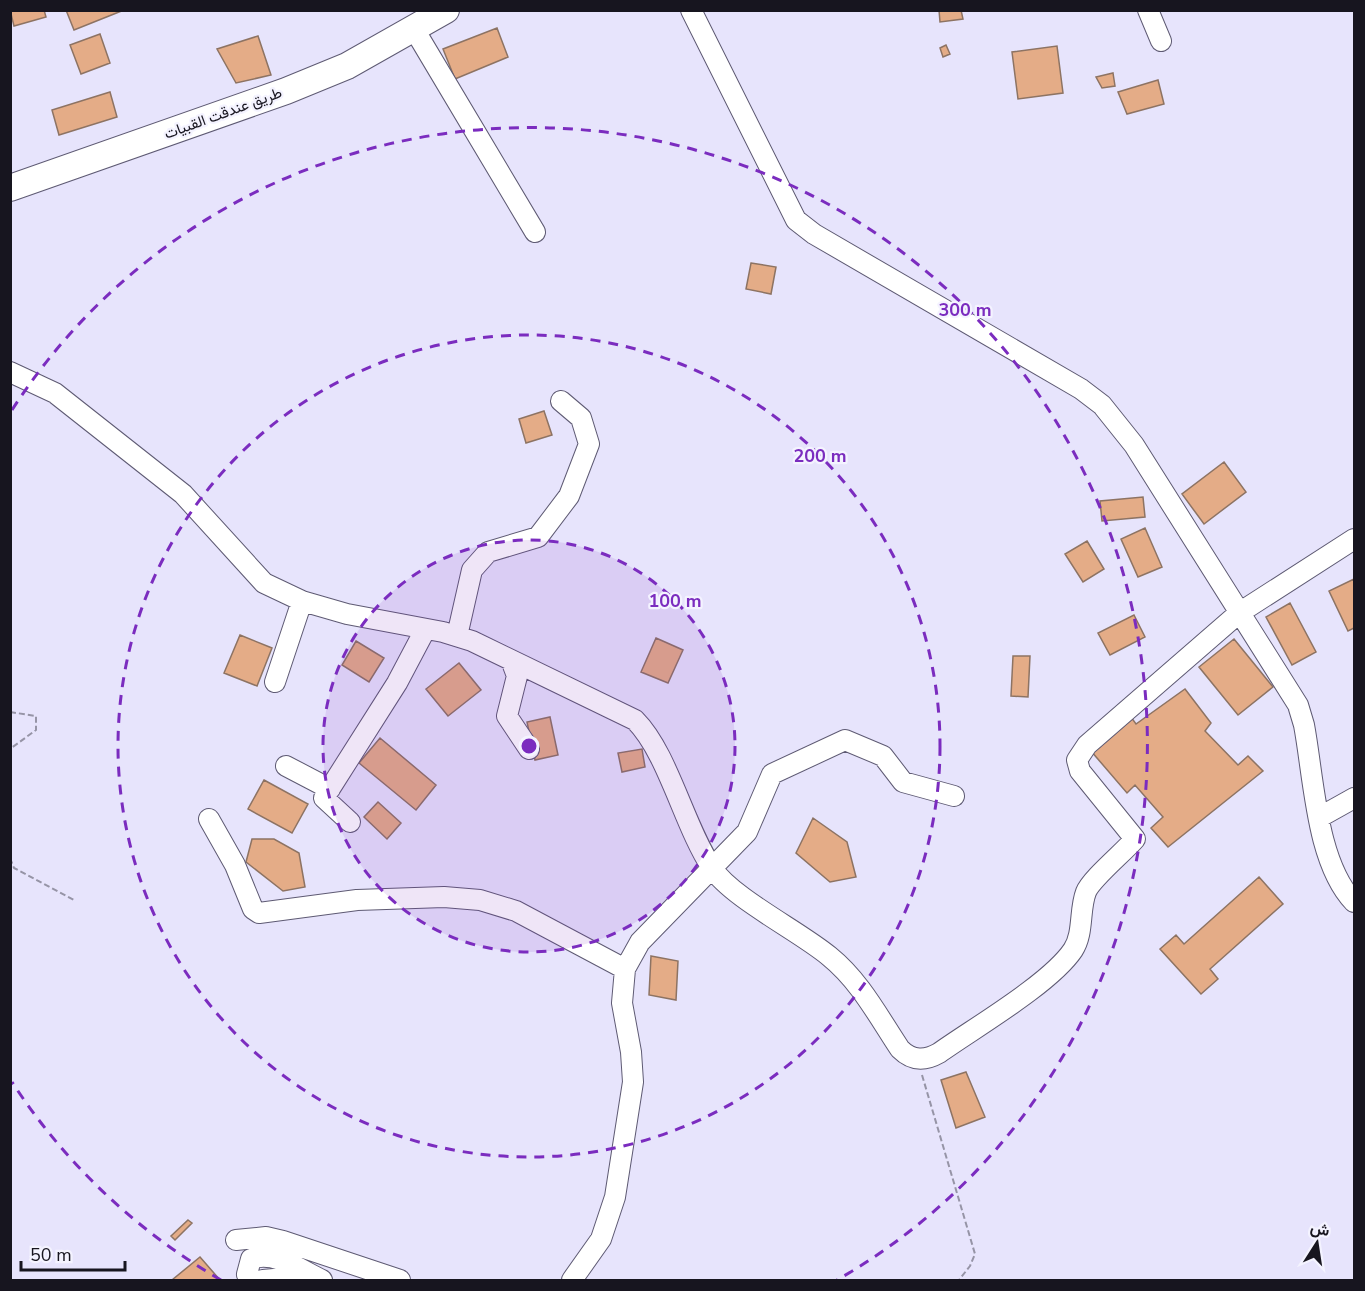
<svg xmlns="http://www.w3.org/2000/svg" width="1365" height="1291" font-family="'Nunito Sans',Vazirmatn,sans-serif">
	<rect width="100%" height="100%" fill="#e7e4fc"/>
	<!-- building -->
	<path fill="#e4ac87" stroke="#8d7363" stroke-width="1.5" d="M10 10H44L46 17 14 26Z
		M66 10H124L74 30Z
		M939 10H961L963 19 940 22Z
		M497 28 508 57 455 79 443 49Z
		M100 34 110 63 81 74 70 45Z
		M258 36 271 75 236 83 217 49Z
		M946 45 950 54 943 57 940 48Z
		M1057 46 1063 93 1018 99 1012 52Z
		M1113 73 1115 86 1102 88 1096 77Z
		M1158 80 1164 104 1127 114 1118 92Z
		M110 92 117 117 59 135 52 110Z
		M751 263 776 267 771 294 746 289Z
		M544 411 552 435 526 443 519 419Z
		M1224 462 1246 492 1204 524 1182 494Z
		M1143 497 1145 517 1102 521 1100 501Z
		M1145 528 1162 567 1138 577 1121 539Z
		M1087 541 1104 569 1083 582 1065 554Z
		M1354 579V628L1348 631 1329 591Z
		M1290 603 1316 652 1292 665 1266 617Z
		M1134 615 1145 637 1110 655 1098 633Z
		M240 635 272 648 257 686 224 673Z
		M656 638 683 650 668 683 641 672Z
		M1234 639 1273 687 1238 715 1199 667Z
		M356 641 384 658 369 682 342 665Z
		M1013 656H1030L1028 697 1011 696Z
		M459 663 481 690 448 716 426 689Z
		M1185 689 1211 723 1205 731 1238 765 1248 756 1263 771 1168 847 1151 828 1163 817 1135 785 1127 793 1091 751 1131 717 1136 724Z
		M550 717 558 755 535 760 527 722Z
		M380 738 436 785 416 810 359 763Z
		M642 749 645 767 622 772 618 753Z
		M264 780 308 804 292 833 248 809Z
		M378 802 401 823 387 839 364 817Z
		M813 818 847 842 856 877 830 882 796 853Z
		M252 839H274L299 853 305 887 283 891 246 862Z
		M1259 877 1283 904 1210 969 1218 979 1201 994 1160 949 1176 935 1184 944Z
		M651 956 678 961 676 1000 649 995Z
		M966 1072 985 1117 956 1128 941 1080Z
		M188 1220 192 1223 175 1240 171 1236Z
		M200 1257 220 1280H172Z"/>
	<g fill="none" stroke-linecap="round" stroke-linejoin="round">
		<defs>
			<path id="minor" d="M691 10 796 220 814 234 1081 389 1102 405 1134 445 1298 705 1304 725C1314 778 1316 862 1354 902
				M1148 10 1161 41
				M414 29 535 232
				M10 372 55 393 183 494 264 583 302 601 347 614 443 632 472 641 635 720C668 753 684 826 712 868 732 898 799 931 829 956 860 981 878 1016 900 1049 912 1061 925 1061 939 1053 974 1028 1050 984 1073 950 1084 933 1079 910 1086 892 1091 879 1124 852 1135 839L1080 771 1077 760 1087 745 1239 613 1354 539
				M457 636 472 570 488 552 538 537 569 496 589 444 581 418 561 401
				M511 660 517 676 507 716 529 749
				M275 682 302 601
				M286 766 330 789
				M1320 817 1354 798
				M209 819 235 865 253 909 259 913 357 900 444 897 480 900 516 911 625 969
				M350 822 324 798 397 683 425 630
				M236 1240 266 1237 283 1241 400 1280
				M254 1280 247 1274 251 1259C274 1250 301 1270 322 1280
				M263 1280 296 1277 313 1279
				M572 1280 601 1239 615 1197 633 1082 631 1052 622 1003 625 969 640 942 747 832 772 774 845 740 883 756 903 782 954 796"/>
			<path id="major" d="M10 188 286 91 347 66 446 10"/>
		</defs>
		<!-- minor casing -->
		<use href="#minor" stroke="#5e5a73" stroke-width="22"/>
		<!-- major casing -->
		<use href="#major" stroke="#5e5a73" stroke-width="28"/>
		<!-- path -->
		<path stroke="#9694a6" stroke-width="2" stroke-dasharray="6 3" stroke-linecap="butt" d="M10 712 36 716V730L10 749
			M10 858 14 868 74 900
			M922 1075 975 1254 970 1266 959 1280"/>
		<!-- minor -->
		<use href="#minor" stroke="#fff" stroke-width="20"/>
		<!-- major -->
		<use href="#major" stroke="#fff" stroke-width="26"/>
	</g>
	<!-- distance rings -->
	<circle cx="529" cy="746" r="206" fill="#7b2cbf" fill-opacity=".12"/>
	<g fill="none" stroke="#7b2cbf" stroke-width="3" stroke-dasharray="10 8">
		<circle cx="529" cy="746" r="206"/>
		<circle cx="529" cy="746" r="411"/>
		<path d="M221 1280A617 617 0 0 1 12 1082M12 410A617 617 0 1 1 837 1280"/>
	</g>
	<g text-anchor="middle" stroke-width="4.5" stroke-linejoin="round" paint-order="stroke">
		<!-- street labels -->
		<g font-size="15" fill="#17151f" stroke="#f4f3ff">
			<text transform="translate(223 113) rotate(-20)" y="5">طريق عندقت القبيات</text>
		</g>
	</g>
	<circle cx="529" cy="746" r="9" fill="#7b2cbf" stroke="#f4f3ff" stroke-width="3"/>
	<g font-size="18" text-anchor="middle" font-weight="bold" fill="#7b2cbf" stroke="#f4f3ff" stroke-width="4.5" stroke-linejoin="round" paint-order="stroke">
		<text x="965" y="316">300 m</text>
		<text x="820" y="462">200 m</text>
		<text x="675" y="607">100 m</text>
	</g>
	<!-- border -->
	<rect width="1365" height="1291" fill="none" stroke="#17151f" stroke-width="24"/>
	<!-- north arrow -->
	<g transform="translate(1317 1243) rotate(12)" stroke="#f4f3ff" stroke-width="4.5" paint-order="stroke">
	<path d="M0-4.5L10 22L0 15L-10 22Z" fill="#17151f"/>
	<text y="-9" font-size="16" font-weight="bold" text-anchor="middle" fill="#17151f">ش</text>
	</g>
	<!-- scale -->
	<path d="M21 1261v9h104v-9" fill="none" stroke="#17151f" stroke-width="3"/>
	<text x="30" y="1261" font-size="18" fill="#17151f" stroke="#f4f3ff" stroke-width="4.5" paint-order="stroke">50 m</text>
</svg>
